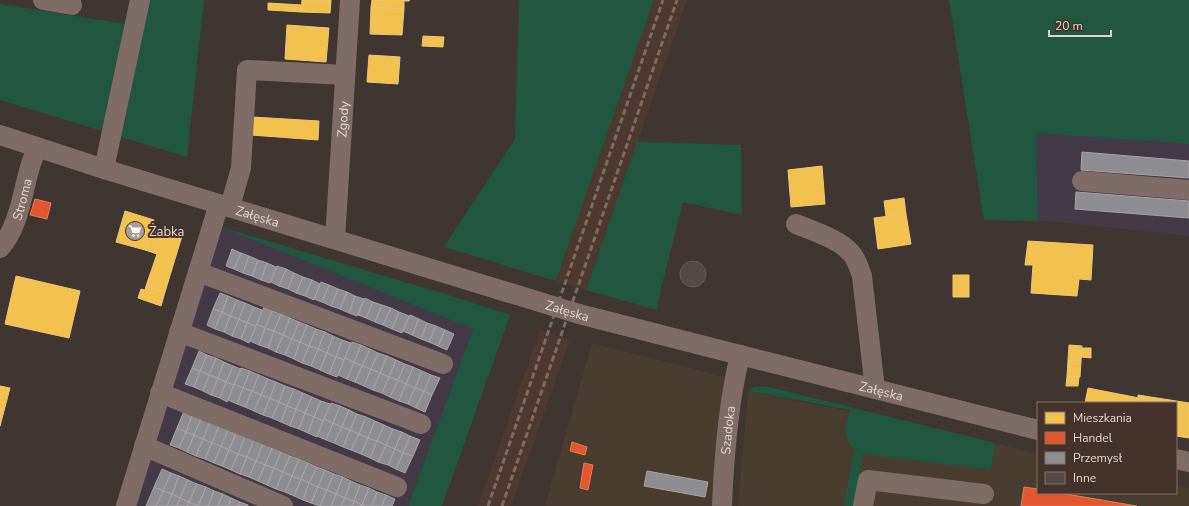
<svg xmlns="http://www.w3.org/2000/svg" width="1189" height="506" font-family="'Nunito Sans',sans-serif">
	<rect width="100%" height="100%" fill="#3f3531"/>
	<!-- commercial -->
	<path fill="#483d2e" d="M592 343 725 377 714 506H545Z
		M748 391 951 432 1038 454V493H1176V485L1189 488V506H738Z"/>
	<!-- industrial -->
	<path fill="#443a47" d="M1036 133 1189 144V236L1060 222 1038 221Z
		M218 226 473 329 408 506H130Z"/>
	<!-- built -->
	<path fill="#4f382e" d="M654 0H687L586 290 556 281Z
		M540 330 570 340 511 506H478Z"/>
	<!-- green -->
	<path fill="#215741" d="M140 0H204L187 157 0 100V4L125 24Z
		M519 0H654L556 281 444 247 515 139Z
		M949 0H1189V144L1036 133 1038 221 984 220Z
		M637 142 741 145 742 215 683 202 660 293 657 310 586 290Z
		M218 226 445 294 511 315 509 318 442 506H408L473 329Z
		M765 386 995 443 991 470 863 454 855 506H844L854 449C841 435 846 427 850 410L748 391 755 387Z"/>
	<!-- homes -->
	<path fill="#f2c14e" stroke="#edc775" d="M302 0H331L330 13 301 12Z
		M372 0H410L409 1H404V9L371 7Z
		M268 3 302 5 301 12 268 10Z
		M371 7 404 9 402 35 370 34Z
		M287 25 329 28 326 62 285 59Z
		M423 36 444 37 443 47 422 46Z
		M369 55 400 57 398 84 367 82Z
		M252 117 319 121 318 140 251 135Z
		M822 166 825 204 791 207 788 170Z
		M904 198 906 214 886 216 884 201Z
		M125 211 154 220 145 250 116 242Z
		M906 214 911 244 878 249 874 218Z
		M152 227 182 236 165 292 146 286 157 254 145 250Z
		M1028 241 1093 245 1091 280 1079 279 1077 296 1031 293 1033 265H1025Z
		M953 275H969V297H953Z
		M16 276 80 291 69 338 5 324Z
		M146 286 165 292 161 306 138 298 141 289 145 290Z
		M1069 345 1082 346 1081 361 1068 360Z
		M1082 348H1091V358L1081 357Z
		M1068 360 1081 361 1080 377 1067 376Z
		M1067 376 1079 377 1078 386H1066Z
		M0 386 10 388 0 426Z
		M1088 388 1139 398 1138 403H1085Z
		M1138 395 1189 403V438L1176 436V403H1138Z"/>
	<!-- shops -->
	<path fill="#e4572e" stroke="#e37d5f" d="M35 199 51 203 47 219 30 215Z
		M572 442 587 447 585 455 570 451Z
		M584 463 593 465 588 490 580 488Z
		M1024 487 1038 489V493H1060L1137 506H1021Z"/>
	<!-- industry -->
	<path fill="#8d8d92" stroke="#a6a3a5" d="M1082 152 1189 161V178L1081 170Z
		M1076 192 1189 201V218L1075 209Z
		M232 249 241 253 234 269 226 266Z
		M241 253 249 256 243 273 234 269Z
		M249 256 258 260 252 276 243 273Z
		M258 260 267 263 261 280 252 276Z
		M267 263 276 267 270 283 261 280Z
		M277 266 286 269 279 286 271 282Z
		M286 269 294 273 288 289 279 286Z
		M294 273 303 277 296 293 288 289Z
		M303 277 312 280 305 296 296 293Z
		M312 280 320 284 314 300 305 296Z
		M321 282 329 285 322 302 314 299Z
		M329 285 338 289 331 306 322 302Z
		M338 289 347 292 340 309 331 306Z
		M347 292 355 296 349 313 340 309Z
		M220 293 228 296 222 312 213 309Z
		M228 296 237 300 230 316 222 312Z
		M355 296 364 299 357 316 349 313Z
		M365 298 373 302 366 318 358 315Z
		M237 300 245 303 239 319 230 316Z
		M373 302 382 305 375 322 366 318Z
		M245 303 254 307 247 323 239 319Z
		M382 305 391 308 383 325 375 322Z
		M254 307 262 310 256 326 247 323Z
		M264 307 272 311 265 328 257 324Z
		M391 308 399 312 392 329 383 325Z
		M213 309 222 312 215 329 207 325Z
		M272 311 281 314 274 331 265 328Z
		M222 312 230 316 224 332 215 329Z
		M399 312 409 316 402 333 392 329Z
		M281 314 290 318 283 335 274 331Z
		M410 315 419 319 412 335 403 331Z
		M230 316 239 319 232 336 224 332Z
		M290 318 299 322 292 339 283 335Z
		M239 319 247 323 241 339 232 336Z
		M419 319 427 323 421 339 412 335Z
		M299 322 307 325 300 342 292 339Z
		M247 323 256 326 249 343 241 339Z
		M427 323 436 326 429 342 421 339Z
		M257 324 265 328 259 345 250 341Z
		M307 325 316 329 309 346 300 342Z
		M436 326 445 330 438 346 429 342Z
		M265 328 274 331 268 348 259 345Z
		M316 329 325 332 318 349 309 346Z
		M445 330 454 334 447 350 438 346Z
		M274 331 283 335 276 352 268 348Z
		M325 332 333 336 327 353 318 349Z
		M283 335 292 339 285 355 276 352Z
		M333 336 342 340 336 357 327 353Z
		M292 339 300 342 294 359 285 355Z
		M342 340 351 343 344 360 336 357Z
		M300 342 309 346 302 363 294 359Z
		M352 342 361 345 354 362 345 358Z
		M361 345 370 349 362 366 354 362Z
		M309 346 318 349 311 366 302 363Z
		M318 349 327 353 320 370 311 366Z
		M370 349 378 353 371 369 362 366Z
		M199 351 207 355 200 371 192 368Z
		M327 353 336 357 329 374 320 370Z
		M378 353 387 356 380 373 371 369Z
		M207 355 216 358 209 375 200 371Z
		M387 356 396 360 389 377 380 373Z
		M336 357 344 360 337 377 329 374Z
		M216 358 224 362 218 378 209 375Z
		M345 358 354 362 347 379 338 375Z
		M396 360 405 364 398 380 389 377Z
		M224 362 233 366 226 382 218 378Z
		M354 362 362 366 355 382 347 379Z
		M405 364 413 367 406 384 398 380Z
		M233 366 241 369 234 385 226 382Z
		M362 366 371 369 364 386 355 382Z
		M413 367 422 371 415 388 406 384Z
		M192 368 200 371 194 387 185 384Z
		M241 368 250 371 243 388 234 384Z
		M371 369 380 373 373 390 364 386Z
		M200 371 209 375 203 391 194 387Z
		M250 371 259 375 252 391 243 388Z
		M422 371 431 375 424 391 415 388Z
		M380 373 389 377 382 393 373 390Z
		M209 375 218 378 211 395 203 391Z
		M259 375 268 379 261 395 252 391Z
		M431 375 440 378 432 395 424 391Z
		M389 377 398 380 390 397 382 393Z
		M218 378 226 382 220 398 211 395Z
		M268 379 276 382 270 398 261 395Z
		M398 380 406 384 399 401 390 397Z
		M226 382 234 385 227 402 220 398Z
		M276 382 285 386 279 402 270 398Z
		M234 384 243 388 237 404 228 400Z
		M406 384 415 388 408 404 399 401Z
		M285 386 294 389 287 406 279 402Z
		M243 388 252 391 245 407 237 404Z
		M415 388 424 391 416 408 408 404Z
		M294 389 303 393 296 409 287 406Z
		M252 391 261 395 254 411 245 407Z
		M424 391 432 395 425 412 416 408Z
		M303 393 312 397 305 413 296 409Z
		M261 395 270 398 263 415 254 411Z
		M312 397 321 401 314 417 305 413Z
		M270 398 279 402 272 418 263 415Z
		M321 401 330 404 323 421 314 417Z
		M279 402 287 406 281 422 272 418Z
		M331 403 340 406 333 423 324 419Z
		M287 406 296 409 290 426 281 422Z
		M340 406 349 410 342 427 333 423Z
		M296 409 305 413 299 429 290 426Z
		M349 410 357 414 350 430 342 427Z
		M184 411 192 415 186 432 177 428Z
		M305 413 314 417 308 433 299 429Z
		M357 414 366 417 359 434 350 430Z
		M192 415 201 419 194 435 186 432Z
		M314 417 323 421 317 437 308 433Z
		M366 417 375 421 368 438 359 434Z
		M201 419 210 422 203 439 194 435Z
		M324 419 333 423 326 440 317 436Z
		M375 421 384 425 377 441 368 438Z
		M210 422 219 426 212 443 203 439Z
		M333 423 342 427 334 443 326 440Z
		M384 425 393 429 386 445 377 441Z
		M219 426 228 430 221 446 212 443Z
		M342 427 350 430 343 447 334 443Z
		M177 428 186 432 179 448 170 445Z
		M393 429 402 432 395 449 386 445Z
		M228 430 236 433 229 450 221 446Z
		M350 430 359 434 351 450 343 447Z
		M186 432 194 435 187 452 179 448Z
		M402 432 410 436 403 453 395 449Z
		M236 433 245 437 238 454 229 450Z
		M359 434 368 438 361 454 351 450Z
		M194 435 203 439 196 456 187 452Z
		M410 436 420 440 413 456 403 453Z
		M245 437 254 440 247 457 238 454Z
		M368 438 377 441 370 458 361 454Z
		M203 439 212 443 205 459 196 456Z
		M254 440 263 444 256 461 247 457Z
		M377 441 386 445 378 462 370 458Z
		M212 443 221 446 214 463 205 459Z
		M263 444 272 448 265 465 256 461Z
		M386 445 395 449 388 465 378 462Z
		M221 446 229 450 222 466 214 463Z
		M272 448 281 452 274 468 265 465Z
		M395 449 403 453 396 469 388 465Z
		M229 450 238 454 231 470 222 466Z
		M281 452 290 456 283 472 274 468Z
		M403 453 413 456 405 473 396 469Z
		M238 454 247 457 240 474 231 470Z
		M290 456 299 459 292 476 283 472Z
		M247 457 256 461 249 477 240 474Z
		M299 459 308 463 301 479 292 476Z
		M256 461 265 465 258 481 249 477Z
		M308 463 317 467 309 483 301 479Z
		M265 465 274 468 267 485 258 481Z
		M317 467 325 470 318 487 309 483Z
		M274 468 283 472 276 489 267 485Z
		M162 469 171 473 163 491 154 487Z
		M325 470 334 474 327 490 318 487Z
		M647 471 708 482 705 497 644 486Z
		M283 472 292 476 285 492 276 489Z
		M171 473 179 476 172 494 163 491Z
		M334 474 343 477 336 494 327 490Z
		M179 476 188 480 180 498 172 494Z
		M292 476 301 479 294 496 285 492Z
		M343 477 351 481 345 498 336 494Z
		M301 479 309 483 303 500 294 496Z
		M188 480 197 484 189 502 180 498Z
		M351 481 360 485 354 501 345 498Z
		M309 483 318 487 311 503 303 500Z
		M197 484 206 487 198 506 189 502Z
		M360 485 369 488 362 505 354 501Z
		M154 487 163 491 156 506H146Z
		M206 487 214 491 208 506H198Z
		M318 487 327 490 320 506 311 503Z
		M369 488 377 492 372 506H365L362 505Z
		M327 490 336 494 331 506H320Z
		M163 491 172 494 167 506H156Z
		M214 491 223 494 218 506H208Z
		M377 492 386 495 382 506H372Z
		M172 494 180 498 177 506H167Z
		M223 494 231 498 228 506H218Z
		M336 494 345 498 341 506H331Z
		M386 495 395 499 392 506H382Z
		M180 498 189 502 187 506H177Z
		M231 498 240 502 238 506H228Z
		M345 498 354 501 352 506H341Z
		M354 501 362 505V506H352Z
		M189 502 198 506H187Z
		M240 502 248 505V506H238Z"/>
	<!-- building -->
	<path fill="#534a47" stroke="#665d5a" d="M680 274a13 13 0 1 1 26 0a13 13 0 1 1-26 0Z"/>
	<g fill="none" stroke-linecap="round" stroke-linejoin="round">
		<!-- minor -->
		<g stroke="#7f6c67" stroke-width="20">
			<path d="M43 0 72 5"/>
			<path id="s1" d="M0 135 104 169 579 314 740 355 1038 430"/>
			<path d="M104 169 140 0"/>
			<path d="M1082 181 1189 190"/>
			<path d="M230 207 241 168 247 70 345 75"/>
			<path d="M796 224C813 231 839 239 851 253 857 259 859 268 862 276L875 389"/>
			<path id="s2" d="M335 239 350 0"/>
			<path id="s3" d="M0 248C19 227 22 194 30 167 32 160 35 154 37 147"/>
			<path d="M198 272 443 364"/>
			<path d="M179 332 421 424"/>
			<path d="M160 393 397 487"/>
			<path d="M144 446 283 506"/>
			<path d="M1176 459 1189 462"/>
			<path d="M126 506 219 204"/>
			<path id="s4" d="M722 506C724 456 728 404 740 355"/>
			<path d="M863 506 868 480 984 494"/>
		</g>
		<!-- rail -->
		<path stroke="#7a6c68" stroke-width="3" stroke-dasharray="6 3" stroke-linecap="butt" d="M488 506 663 0
			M502 506 677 0"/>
	</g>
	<!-- icons -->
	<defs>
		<symbol id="supermarket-disc" viewBox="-11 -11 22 22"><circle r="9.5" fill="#a89d98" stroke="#45332b"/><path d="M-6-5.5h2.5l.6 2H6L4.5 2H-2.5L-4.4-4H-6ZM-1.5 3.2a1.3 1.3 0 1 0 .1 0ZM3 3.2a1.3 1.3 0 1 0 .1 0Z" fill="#fff"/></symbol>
	</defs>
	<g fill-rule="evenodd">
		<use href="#supermarket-disc" x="124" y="220" width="22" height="22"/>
	</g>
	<g text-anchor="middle" stroke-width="4" stroke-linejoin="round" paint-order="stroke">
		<!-- street labels -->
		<g font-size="13" fill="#e1d5d0" stroke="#45332b">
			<text dy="5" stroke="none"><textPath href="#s2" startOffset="120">Zgody</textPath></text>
			<text dy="5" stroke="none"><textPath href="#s3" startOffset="54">Stroma</textPath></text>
			<text dy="5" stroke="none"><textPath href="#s1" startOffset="270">Załęska</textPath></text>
			<text dy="5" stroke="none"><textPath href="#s1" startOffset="594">Załęska</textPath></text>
			<text dy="5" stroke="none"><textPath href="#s1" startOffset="918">Załęska</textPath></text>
			<text dy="5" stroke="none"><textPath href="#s4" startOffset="76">Szadoka</textPath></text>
		</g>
		<!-- poi labels -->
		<g font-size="13" fill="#e1d5d0" stroke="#45332b" text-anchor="start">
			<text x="149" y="236">Żabka</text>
		</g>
	</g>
	<!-- legend -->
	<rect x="1037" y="402" width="140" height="92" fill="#45332b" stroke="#83746d"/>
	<rect x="1045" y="412" width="20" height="12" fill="#f2c14e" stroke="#83746d"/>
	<text x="1073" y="422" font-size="12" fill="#e1d5d0">Mieszkania</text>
	<rect x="1045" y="432" width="20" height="12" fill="#e4572e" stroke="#83746d"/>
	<text x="1073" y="442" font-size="12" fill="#e1d5d0">Handel</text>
	<rect x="1045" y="452" width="20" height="12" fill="#8d8d92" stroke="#83746d"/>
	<text x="1073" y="462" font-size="12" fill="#e1d5d0">Przemysł</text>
	<rect x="1045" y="472" width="20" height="12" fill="#534a47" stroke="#83746d"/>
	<text x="1073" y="482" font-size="12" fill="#e1d5d0">Inne</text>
	<!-- scale -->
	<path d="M1049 30v6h62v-6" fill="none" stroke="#e1d5d0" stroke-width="2"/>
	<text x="1055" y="30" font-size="12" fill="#e1d5d0" stroke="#45332b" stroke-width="3" paint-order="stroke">20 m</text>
</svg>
